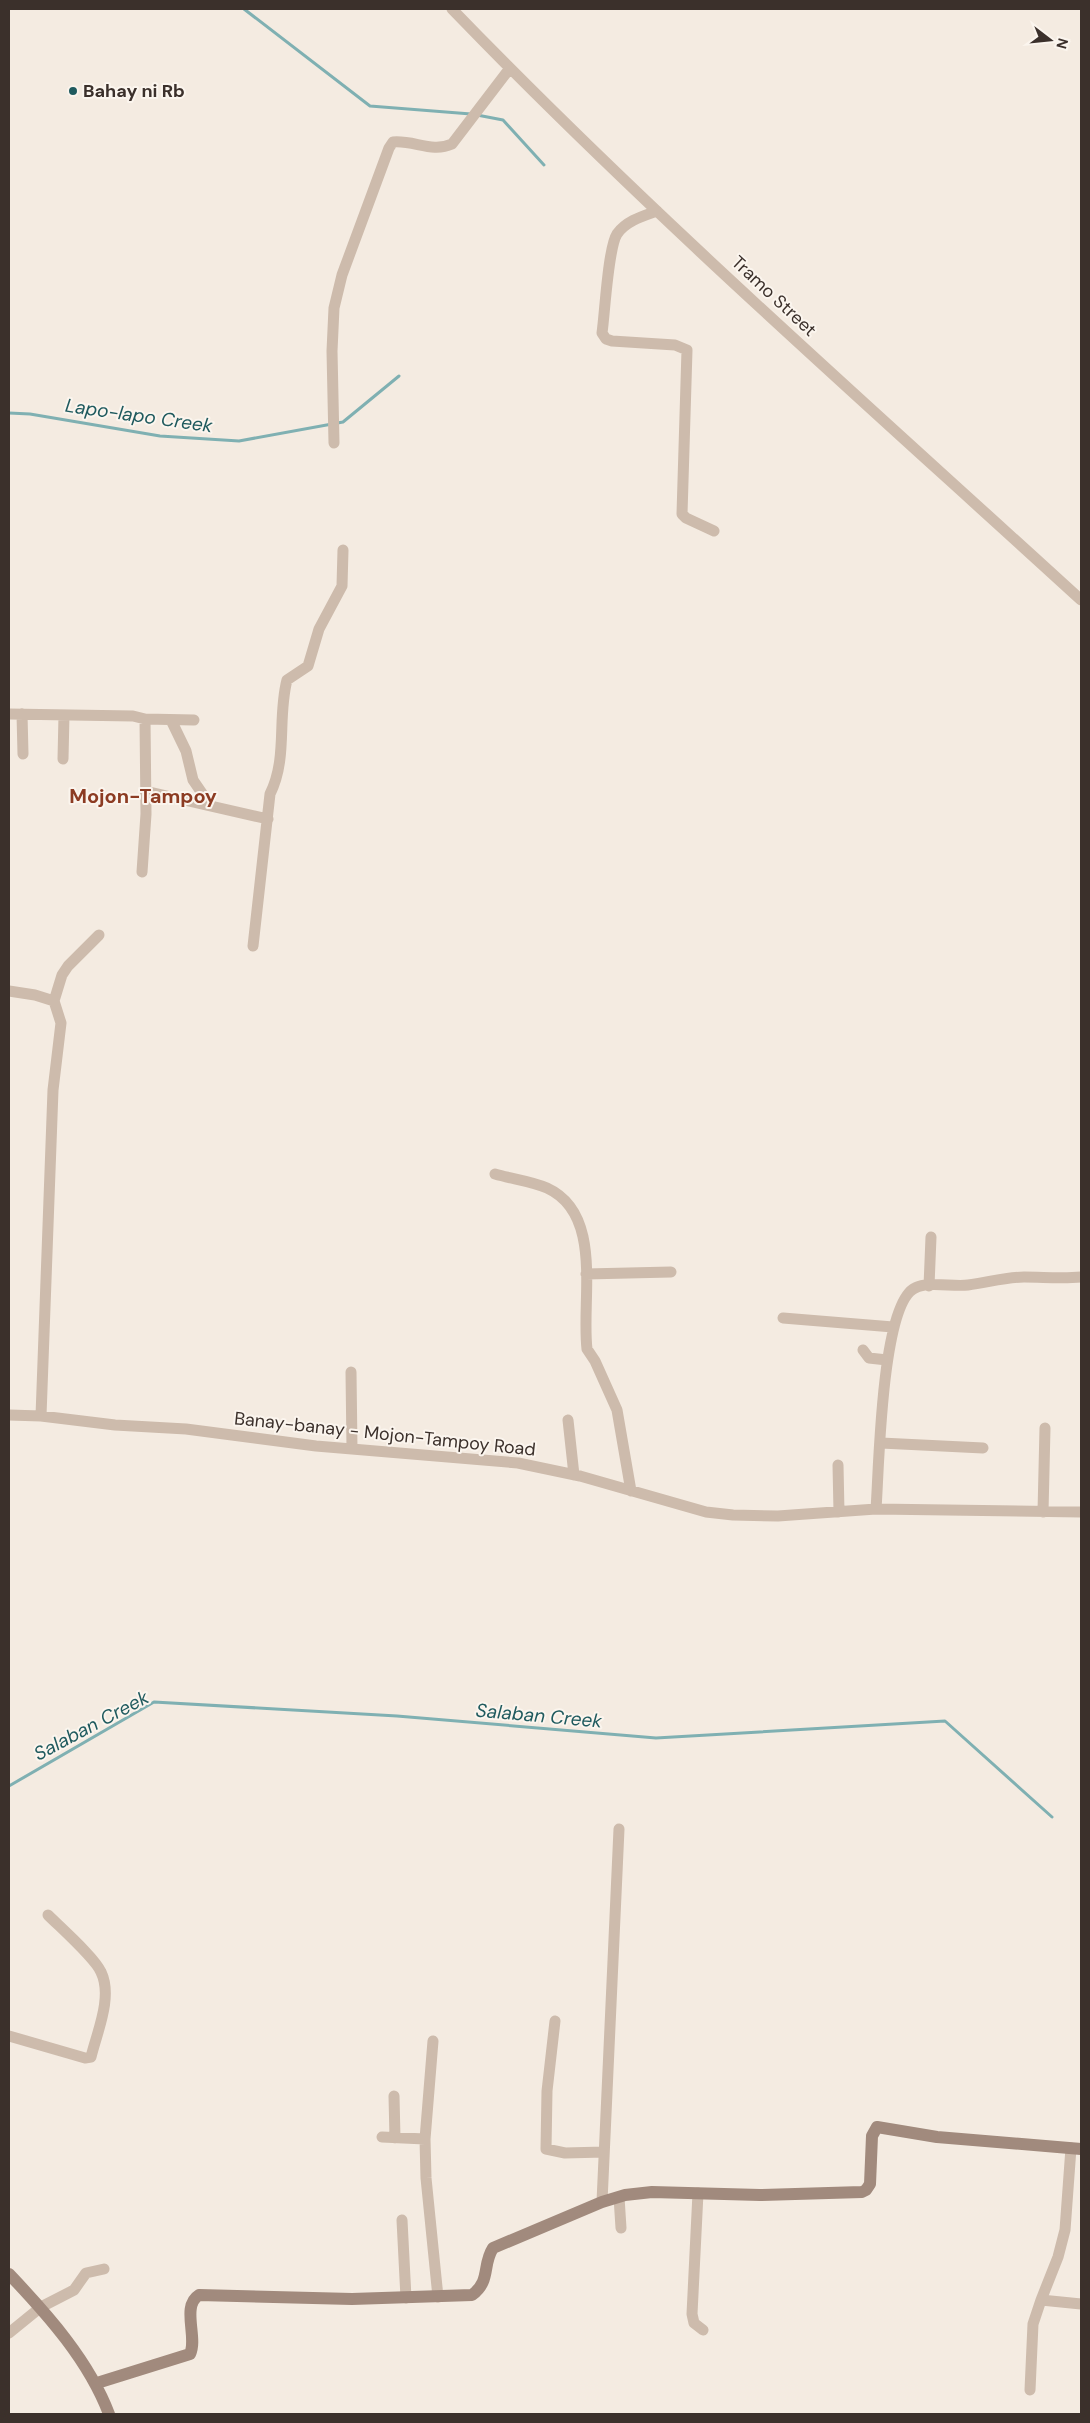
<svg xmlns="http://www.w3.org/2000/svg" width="1090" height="2423" font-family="'DM Sans',sans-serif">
	<rect width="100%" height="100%" fill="#f4ebe1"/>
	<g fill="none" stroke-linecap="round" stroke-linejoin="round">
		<!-- stream -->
		<path stroke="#7fb0b2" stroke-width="3" d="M244 9 370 106 471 114
			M477 115 503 120 544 165
			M9 413 30 414 160 436 239 441 343 422 399 376
			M9 1786 154 1702 397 1716 656 1738 945 1721 1052 1817"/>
		<!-- street -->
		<path stroke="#cdbbac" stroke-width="11" d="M452 9C652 216 869 406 1081 600
			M657 211C643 216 626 221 617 234 608 248 605 312 602 333L606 339 612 341 675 345 687 350 682 514 686 518 714 531
			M334 443 332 351 334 308 342 275 389 148 393 142C414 140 432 153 452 144L510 68
			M9 714 133 716 145 719 194 720
			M22 714 23 754
			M171 720 186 751 193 780 206 799
			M63 759 64 715
			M145 791 268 819
			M142 872 146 814 145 719
			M253 946 270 794C288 758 277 718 287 680L308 666 319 629 342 586 343 550
			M9 991 35 995 54 1001 61 1023 53 1090 41 1416
			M54 1001 62 975 68 966 99 935
			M495 1174C512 1179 531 1181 547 1188 604 1214 581 1300 587 1349L595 1361 617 1410 631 1491
			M586 1274 671 1272
			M929 1286 931 1237
			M783 1318 893 1327
			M863 1350 869 1358 887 1360
			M351 1372 352 1449
			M9 1415 41 1416 115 1425 186 1429 316 1446 518 1463 580 1476 706 1512 733 1515 778 1516 876 1509 1081 1512
			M568 1420 574 1475
			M881 1443 983 1448
			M838 1465 839 1512
			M876 1509C879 1470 881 1304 915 1288 929 1281 952 1287 968 1285 986 1283 1005 1277 1024 1277 1043 1277 1062 1279 1081 1277
			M1043 1512 1045 1428
			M555 2021 547 2091 546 2149 565 2153 604 2152
			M9 2036 85 2058 91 2057C97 2032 113 1997 101 1972 95 1958 61 1928 48 1915
			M433 2041 425 2139 426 2178 438 2297
			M394 2096 395 2138
			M382 2137 425 2139
			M1071 2148 1065 2230 1058 2257 1041 2300 1081 2304
			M698 2193 692 2314 694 2323 703 2330
			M619 2197 621 2228
			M602 2202 619 1829
			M402 2220 406 2298
			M9 2333 41 2307 74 2290 86 2273 104 2269
			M1030 2390 1033 2324 1041 2300"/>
		<!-- secondary -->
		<path stroke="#a18a7d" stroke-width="12" d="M9 2274C48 2315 89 2361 109 2414
			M97 2383 190 2354C198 2338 181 2306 199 2295L352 2299 472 2295C491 2281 482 2265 493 2248L602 2202 625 2195 652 2192 760 2195 862 2192 866 2190 870 2184 872 2136 877 2127 937 2137 1081 2149"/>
	</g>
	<!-- markers -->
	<circle fill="#1f5a5e" stroke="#fbf5ee" stroke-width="2" cx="73" cy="91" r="5"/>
	<g text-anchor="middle" stroke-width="4" stroke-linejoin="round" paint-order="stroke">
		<!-- poi labels -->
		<g font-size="18" font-weight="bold" fill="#3b302b" stroke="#fbf5ee" text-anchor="start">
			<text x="83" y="97">Bahay ni Rb</text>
		</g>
		<!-- street labels -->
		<g font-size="18" fill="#3b302b" stroke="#fbf5ee">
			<text transform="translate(774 296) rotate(43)" y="6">Tramo Street</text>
			<text transform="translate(385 1434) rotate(6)" y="6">Banay-banay - Mojon-Tampoy Road</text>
		</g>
		<!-- water labels -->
		<g font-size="19" font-style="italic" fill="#1f5a5e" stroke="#fbf5ee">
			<text transform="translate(139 415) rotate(8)" y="7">Lapo-lapo Creek</text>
			<text transform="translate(539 1715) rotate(5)" y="7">Salaban Creek</text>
			<text transform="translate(91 1725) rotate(-28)" y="7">Salaban Creek</text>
		</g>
		<!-- quarter labels -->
		<g font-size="20" font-weight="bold" fill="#8c3b22" stroke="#fbf5ee">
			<text x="143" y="803">Mojon-Tampoy</text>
		</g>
	</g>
	<!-- border -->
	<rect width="1090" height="2423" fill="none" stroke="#3b302b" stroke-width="20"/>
	<!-- north arrow -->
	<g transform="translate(1050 40) rotate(106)" stroke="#fbf5ee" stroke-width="4" paint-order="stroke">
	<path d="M0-4L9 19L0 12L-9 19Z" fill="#3b302b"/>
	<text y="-8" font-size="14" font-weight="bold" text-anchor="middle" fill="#3b302b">N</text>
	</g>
</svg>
